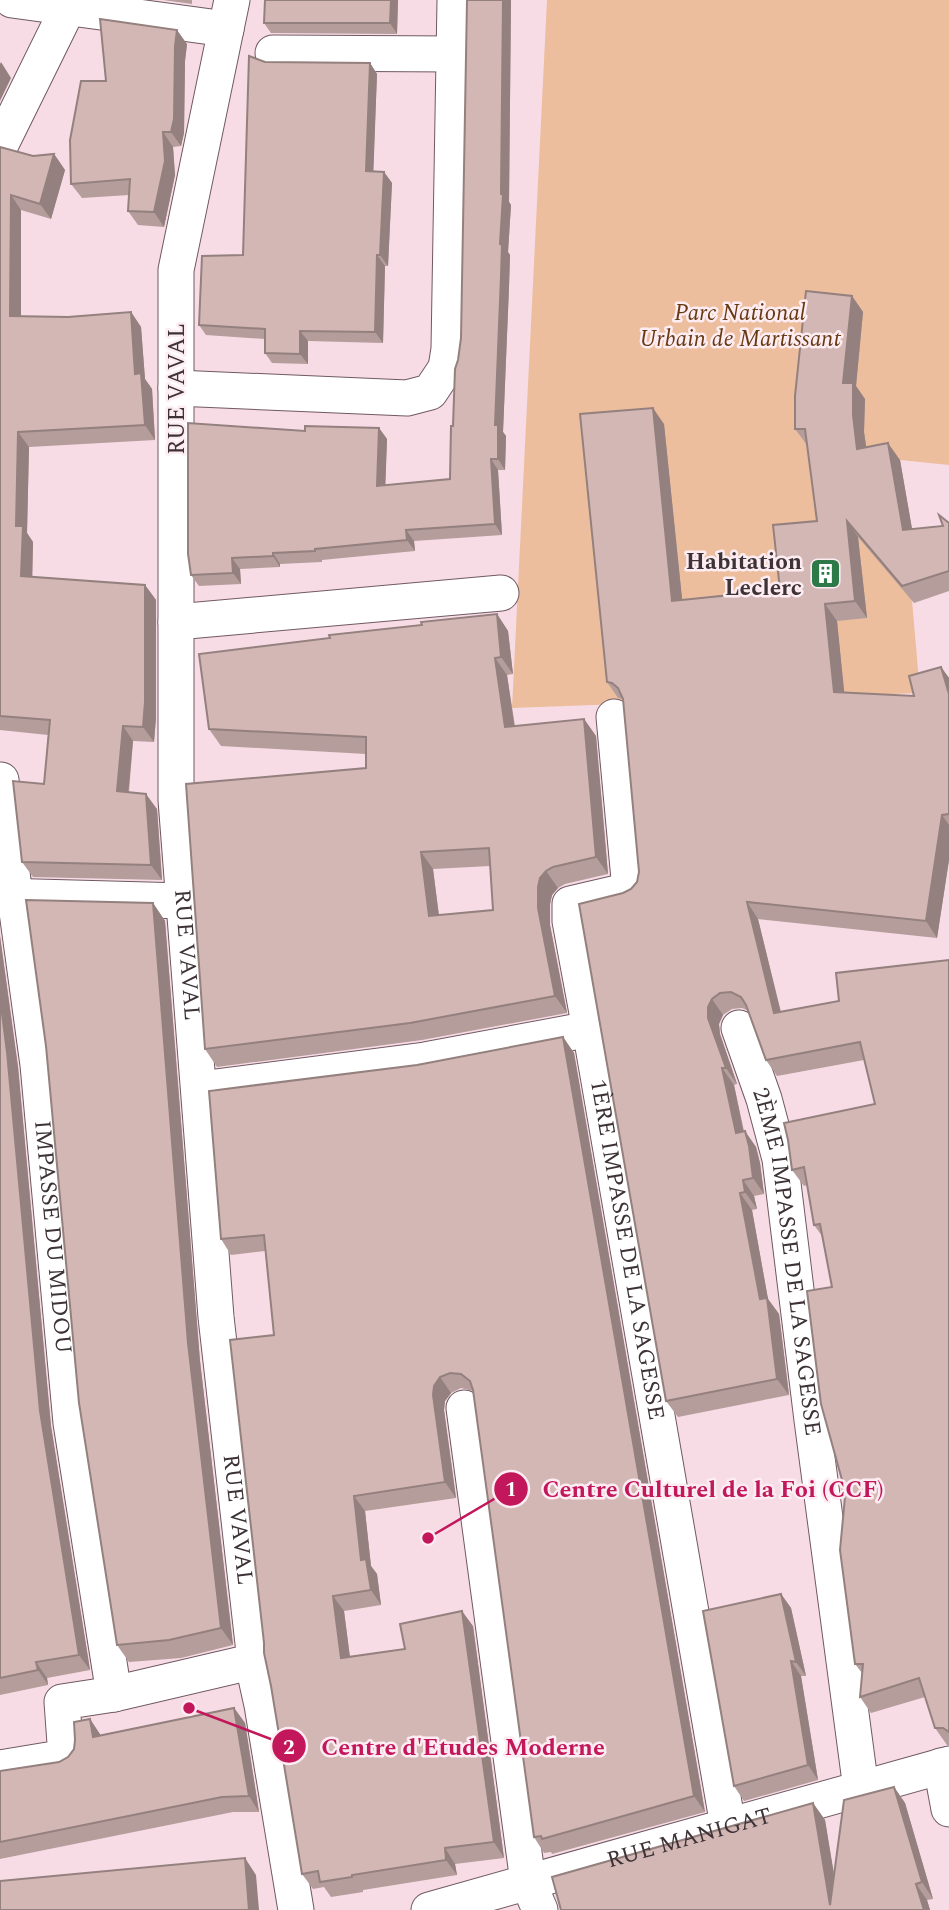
<svg xmlns="http://www.w3.org/2000/svg" width="949" height="1910" font-family="Spectral,serif">
	<rect width="100%" height="100%" fill="#f7dce6"/>
	<!-- green -->
	<path fill="#ecbe9d" d="M547 0H949V465L900 460 920 693 512 708Z"/>
	<g fill="none" stroke-linecap="round" stroke-linejoin="round">
		<defs>
			<g id="street">
				<path d="M12 0 226 29"/>
				<path id="s1" d="M232 0 176 270V800L216 1317 255 1661 254 1669 262 1705 296 1910"/>
				<path d="M273 53 454 54"/>
				<path d="M0 146 68 8"/>
				<path d="M176 388 407 398 430 392 446 368 449 349 455 0"/>
				<path d="M176 622 501 593"/>
				<path id="s2" d="M614 717 630 890 570 904V921L590 1029 728 1826"/>
				<path id="s3" d="M1 780 15 897 38 1065 71 1423 114 1694"/>
				<path d="M0 896 184 901"/>
				<path id="s4" d="M739 1028 764 1099 780 1159 812 1420 861 1789"/>
				<path d="M200 1089 425 1060 590 1029"/>
				<path d="M464 1408 528 1882 540 1910"/>
				<path d="M941 1766 949 1809"/>
				<path d="M0 1768 66 1757 62 1702 114 1694 255 1661"/>
				<path id="s5" d="M429 1910 949 1764"/>
			</g>
		</defs>
		<!-- street casing -->
		<use href="#street" stroke="#705962" stroke-width="37"/>
		<!-- street -->
		<use href="#street" stroke="#fff" stroke-width="35"/>
	</g>
	<!-- wall -->
	<path fill="#b59d9b" fill-rule="evenodd" d="M163 0H192V4Z
		M265 0H398L397 34 271 33 264 23Z
		M467 0H511L509 202 511 205 508 252 510 255 509 287 503 432 506 436 505 470H498L502 535 414 541 415 551 322 560V562L280 564V567L240 569 241 584 199 586 191 575 305 431 379 428 387 439 385 485 450 479 453 426 458 360 461 338Z
		M187 44 185 61 184 133 181 146 173 147 175 175 164 227 138 225 128 211 129 195 82 198 71 184 106 81Z
		M265 62 370 63 377 74 373 172H384L392 183 388 266H385L383 343 308 341V364L272 363 265 353V339L206 335 199 325 243 255Z
		M0 147 33 156 54 154 65 170 51 219 21 210V316L68 317 131 312 141 327 145 379 152 389 155 440 29 447 27 533 33 542 32 577 145 585 156 600V718L154 742 133 741 129 792 157 809 162 880 33 877 22 862 44 784 48 735 0 730Z
		M852 296 863 312 856 386 865 399 864 432 866 447 900 460 912 529 943 526 949 523V591L914 603 858 537 867 618 837 621 844 693 914 696 941 667 949 678V860L937 938 758 919 781 1012 839 1001 949 960V1745H947L935 1728 925 1697 871 1713 860 1697 862 1673 855 1664 845 1497 842 1480 832 1287 822 1236 814 1225 807 1185 804 1186 792 1170 875 1104 864 1060 777 1076 766 1060 749 1011 742 1008 732 1009 723 1015 719 1024 720 1034 737 1084 734 1085 744 1131 756 1147 760 1163 764 1194 754 1196 757 1209 752 1210 768 1299 779 1314 789 1395 678 1417 666 1401 623 893 631 889 637 882 639 872 623 699 618 698 607 682 664 424 682 600 780 590 817 521 807 445 795 429Z
		M497 614 508 631 513 674 507 675 515 726 584 719 596 736 608 874 565 884 558 888 552 895 550 904V925L567 1013 422 1040 217 1067 205 1049 366 768V754L221 746 209 729 330 638ZM490 866 493 910 439 915 433 869Z
		M153 903 165 921 200 1361 233 1645 181 1658 129 1662 117 1645Z
		M0 936 18 1067 51 1426 90 1670 47 1678 48 1685 0 1695Z
		M563 1037 574 1053 705 1812 552 1854 551 1852 544 1853 534 1837 473 1391 461 1388 451 1393 445 1401 444 1410 456 1498 365 1511 371 1566 377 1574 381 1605 344 1611 350 1657 405 1649 473 1626 504 1858 455 1864 457 1875 363 1890V1892L331 1897 324 1887 313 1889 302 1874 274 1335 265 1251 231 1255 221 1239 417 1065Z
		M781 1594 791 1608 806 1676H801L818 1780 744 1801 734 1786Z
		M234 1708 245 1723 259 1812H233L0 1859V1771L59 1762 68 1757 74 1749 90 1719 100 1735Z
		M894 1787 905 1803 933 1899 927 1900 930 1910H561L813 1803 825 1820 834 1876Z"/>
	<!-- shaded-wall -->
	<path fill="#94807e" d="M391 0H398L397 34 390 23Z
		M503 0H511L509 202 511 205 508 252 510 255 509 287 503 432 506 436 505 470 498 459 495 425 501 194Z
		M177 30 187 44 185 61 184 133 181 146 171 132 175 46Z
		M1 62 11 78 0 101V64Z
		M370 63 377 74 373 182 366 171Z
		M163 132 173 147 175 175 164 227 154 212Z
		M54 154 65 170 51 219 40 204Z
		M384 172 392 183 388 266 380 255Z
		M11 195 21 210V332L10 316Z
		M377 255 385 266 383 343 375 332Z
		M852 296 863 312 856 386 865 399 864 432 869 465 857 449 843 383Z
		M131 312 141 327 145 379 152 389 155 440 145 425 135 374Z
		M300 331 308 341V364L300 354Z
		M653 408 664 424 684 617 672 601Z
		M379 428 387 439 385 497 377 486Z
		M18 432 29 447 27 533 33 542 32 591 21 576 16 526Z
		M888 443 900 460 915 546 903 530Z
		M491 459 498 470 502 535 495 524Z
		M847 521 858 537 867 618 855 601Z
		M406 530 414 541 415 551 407 540Z
		M273 553 280 564V567L273 556Z
		M232 558 240 569 241 584 233 573Z
		M145 585 156 600V718L154 742 143 727Z
		M825 604 837 621 846 709 834 692Z
		M497 614 508 631 513 674 501 657Z
		M495 658 507 675 517 744 505 727Z
		M941 667 949 678V694Z
		M584 719 596 736 608 874 596 857Z
		M123 726 133 741 127 806 117 791Z
		M146 794 157 809 162 880 151 865Z
		M942 815 949 825V860L937 938 926 921Z
		M421 852 433 869 441 933 429 916Z
		M546 871 558 888 552 895 550 904V925L567 1013 555 996 538 908V887L540 878Z
		M747 902 758 919 785 1030 774 1013Z
		M153 903 165 921 200 1361 233 1645 221 1628 188 1343Z
		M0 936 18 1067 51 1426 90 1670 79 1655 40 1411 0 998Z
		M712 999 723 1015 719 1024 720 1034 737 1084 726 1068 708 1018V1007Z
		M563 1037 574 1053 705 1812 694 1796Z
		M722 1068 734 1085 747 1149 736 1133Z
		M745 1131 756 1147 760 1163 764 1194 753 1178Z
		M743 1180 754 1196 757 1209 745 1192Z
		M740 1193 752 1210 768 1299 779 1314 789 1395 777 1379 760 1299Z
		M440 1377 451 1393 445 1401 444 1410 456 1498 445 1482 433 1395 434 1386Z
		M354 1496 365 1511 371 1566 377 1574 381 1605 371 1590 361 1560Z
		M781 1594 791 1608 806 1676 796 1662Z
		M333 1596 344 1611 352 1674 341 1658Z
		M462 1611 473 1626 504 1858 494 1842Z
		M791 1661 801 1676 818 1780 808 1765Z
		M36 1662 47 1678 48 1685 38 1670Z
		M234 1708 245 1723 259 1812 249 1796Z
		M90 1719 100 1734 103 1752 93 1737Z
		M894 1787 905 1803 933 1899 922 1882Z
		M813 1803 825 1820 840 1910 830 1905Z
		M445 1848 455 1864 457 1875 446 1860Z
		M245 1858 256 1875 259 1910H249Z
		M916 1884 927 1900 930 1910H924Z"/>
	<!-- building -->
	<path fill="#d3b7b4" stroke="#94807e" stroke-width="2" fill-rule="evenodd" d="M265 0H391L390 23H264Z
		M467 0H503L501 194 503 195 500 244 502 245 501 276 495 425H498V459H491L495 524 406 530 407 540 315 549V551L273 553V556L232 558 233 573 191 575 188 554V423L305 431V426L379 428 377 486 450 479 451 426H453L455 369 458 360 461 338Z
		M100 19 177 30 175 46 174 119 171 132H163L165 161 154 212 128 211 130 179 71 184 70 140 81 81H106Z
		M249 56 265 62 370 63 366 171 384 172 380 255H377L375 332 300 331V354L265 353V329L199 325 202 256 243 255Z
		M0 147 33 156 54 154 40 204 11 195 10 316 68 317 131 312 135 374 141 373 145 425 18 432 16 526H23L21 576 145 585V702L143 727 123 726 117 791 146 794 151 865 22 862 13 781 44 784 50 720 0 716Z
		M806 291 852 296 843 383H853V415L857 449 888 443 903 530 943 526 939 515 949 523V571L902 586 847 521 855 601 825 604 834 692 914 696 909 676 941 667 949 694V814L942 815 926 921 747 902 774 1013 839 1001 836 973 949 960V1732L943 1728H935L919 1678 860 1697 863 1664H855L840 1550 845 1497 840 1481 842 1480 821 1404 807 1291 832 1287 820 1224 814 1225 804 1167 792 1170 788 1140 784 1123 875 1104 860 1042 766 1060 746 1005 741 997 731 992 720 993 712 999 708 1007V1018L726 1068H722L736 1133 745 1131 749 1146 753 1178 743 1180 745 1192 740 1193 760 1299 767 1298 777 1379 666 1401 579 904 623 893 631 889 637 882 639 872 623 699 618 688 612 683 607 682 580 414 653 408 672 601 780 590 773 525 817 521 805 429H795V396Z
		M497 614 501 657 495 658 505 727 584 719 596 857 553 867 546 871 540 878 538 887V908L555 996 410 1023 205 1049 186 784 366 768V737L209 729 199 654 330 638 329 635 422 625 421 622ZM489 848 493 910 429 916 421 852Z
		M26 900 153 903 188 1343 221 1628 169 1640 117 1645 79 1403 46 1046Z
		M0 998 7 1052 40 1411 79 1655 36 1662 38 1670 0 1678Z
		M563 1037 694 1796 542 1839 541 1836 534 1837 473 1390 470 1381 461 1374 450 1373 440 1377 434 1386 433 1395 445 1482 354 1496 361 1560 366 1559 371 1590 333 1596 341 1658 405 1649 400 1624 462 1611 494 1842 445 1848 446 1860 352 1875V1877L320 1882 318 1871 302 1874 271 1686 264 1653V1643L230 1340 274 1335 264 1235 221 1239 209 1091 417 1065Z
		M781 1594 796 1662 791 1661 808 1765 734 1786 703 1611Z
		M234 1708 249 1796 222 1797 0 1842V1771L59 1762 68 1757 74 1749 75 1740 74 1722 90 1719 93 1737Z
		M894 1787 922 1882 916 1884 924 1910H561L552 1877 813 1803 830 1905 844 1800Z
		M245 1858 249 1910H0V1881Z"/>
	<!-- icons -->
	<defs>
		<symbol id="building-square" viewBox="-11 -11 22 22"><rect x="-9" y="-9" width="18" height="18" rx="4" fill="#2d7948" stroke="#fdecf2"/><path d="M-4-6H4V6H1V3H-1V6H-4ZM-2.5-4.3h1.7v1.8h-1.7ZM.8-4.3h1.7v1.8H.8ZM-2.5-1h1.7V.8h-1.7ZM.8-1h1.7V.8H.8Z" fill="#fff"/></symbol>
	</defs>
	<g fill-rule="evenodd">
		<use href="#building-square" x="808" y="556" width="35" height="35"/>
	</g>
	<g text-anchor="middle" stroke-width="5" stroke-linejoin="round" paint-order="stroke">
		<!-- park labels -->
		<g font-size="23" font-style="italic" fill="#673912" stroke="#fdecf2">
			<text x="740" y="320">Parc National<tspan x="740" dy="26">Urbain de Martissant</tspan></text>
		</g>
		<!-- street labels -->
		<g font-size="23" fill="#3d3337" stroke="#fdecf2">
			<text transform="translate(176 389) rotate(-90)" y="8">RUE VAVAL</text>
			<text dy="8" stroke="none"><textPath href="#s1" startOffset="961">RUE VAVAL</textPath></text>
			<text dy="8" stroke="none"><textPath href="#s3" startOffset="460">IMPASSE DU MIDOU</textPath></text>
			<text dy="8" stroke="none"><textPath href="#s2" startOffset="586">1ÈRE IMPASSE DE LA SAGESSE</textPath></text>
			<text dy="8" stroke="none"><textPath href="#s4" startOffset="240">2ÈME IMPASSE DE LA SAGESSE</textPath></text>
			<text dy="8" stroke="none"><textPath href="#s1" startOffset="1528">RUE VAVAL</textPath></text>
			<text dy="8" stroke="none"><textPath href="#s5" startOffset="270">RUE MANIGAT</textPath></text>
		</g>
		<!-- poi labels -->
		<g font-size="23" font-weight="bold" fill="#3d3337" stroke="#fdecf2" text-anchor="end">
			<text x="802" y="569">Habitation<tspan x="802" dy="26">Leclerc</tspan></text>
		</g>
	</g>
	<!-- callouts -->
	<path fill="none" stroke="#c2185b" stroke-width="2.5" d="M428 1538L511 1489M189 1708L289 1746"/>
	<g fill="#c2185b" stroke="#fdecf2" stroke-width="2.5">
		<circle cx="428" cy="1538" r="7"/>
		<circle cx="189" cy="1708" r="7"/>
		<circle cx="511" cy="1489" r="18"/>
		<circle cx="289" cy="1746" r="18"/>
	</g>
	<g font-size="21" text-anchor="middle" font-weight="bold" fill="#fff">
		<text x="511" y="1496">1</text>
		<text x="289" y="1754">2</text>
	</g>
	<g font-size="24" text-anchor="middle" font-weight="bold" fill="#c2185b" stroke="#fdecf2" stroke-width="5" stroke-linejoin="round" paint-order="stroke">
		<text x="713" y="1497">Centre Culturel de la Foi (CCF)</text>
		<text x="463" y="1755">Centre d'Etudes Moderne</text>
	</g>
</svg>
